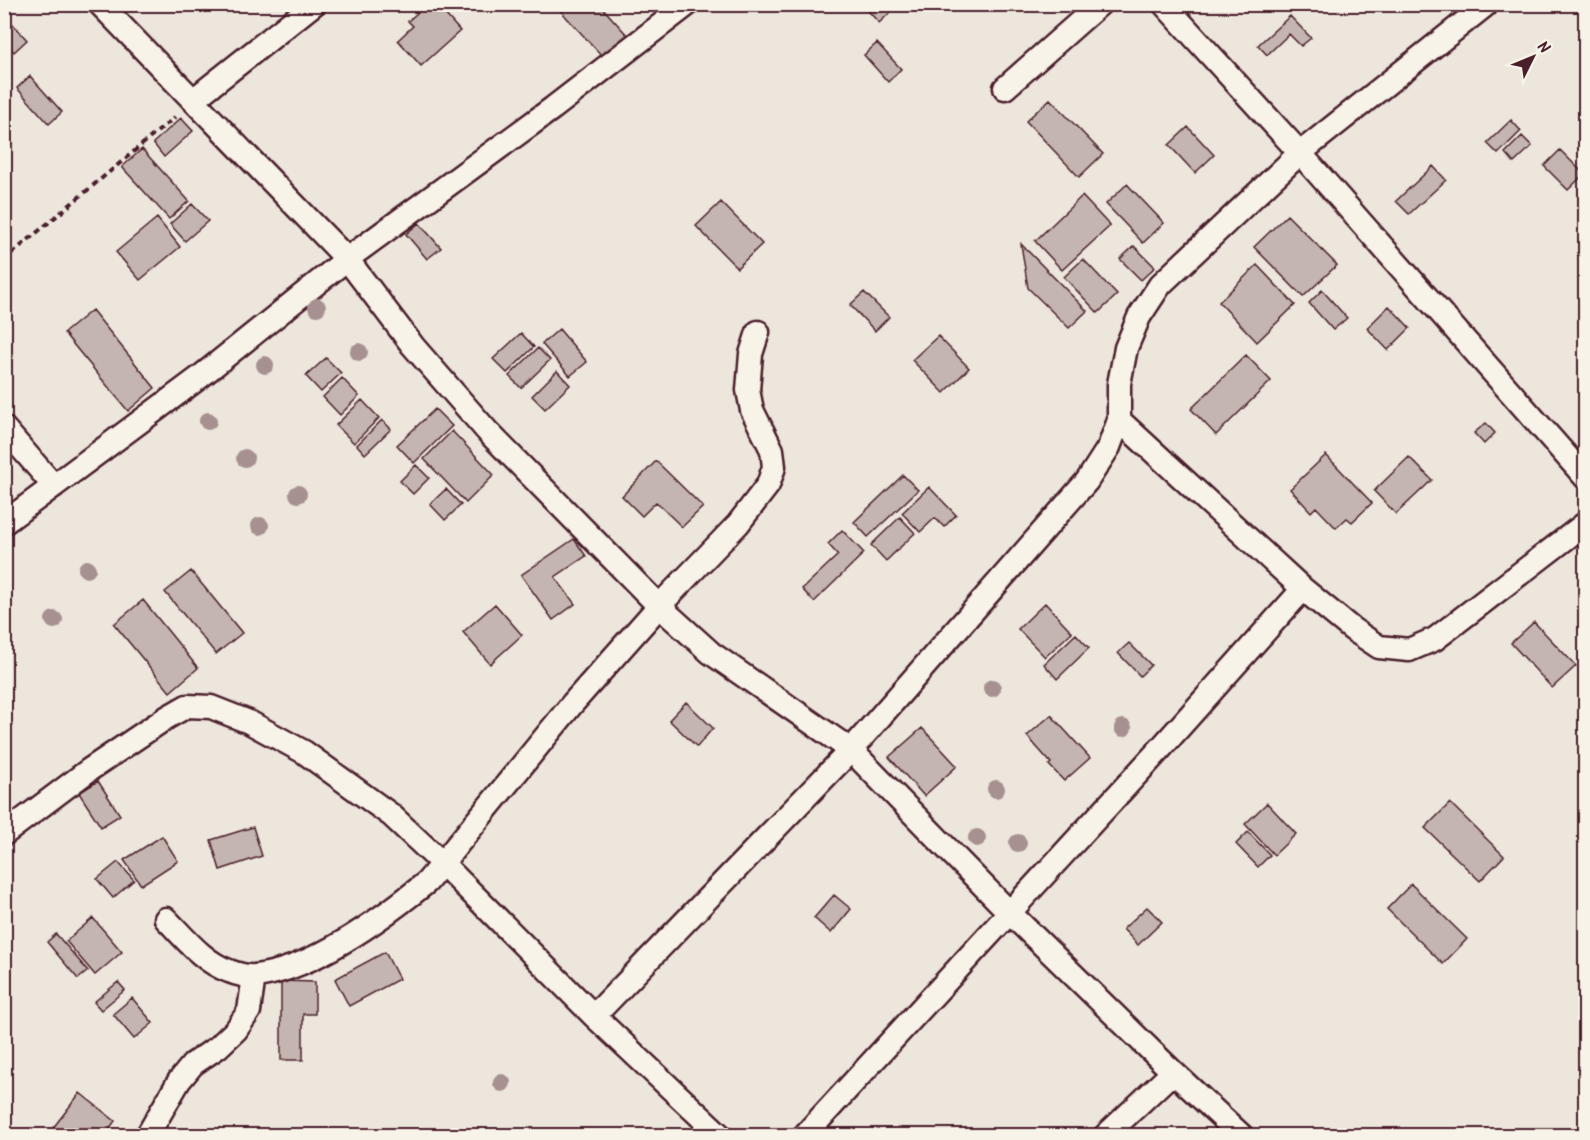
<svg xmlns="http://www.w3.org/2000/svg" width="1590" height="1140" font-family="Kalam,sans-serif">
	<rect width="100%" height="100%" fill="#ece6dd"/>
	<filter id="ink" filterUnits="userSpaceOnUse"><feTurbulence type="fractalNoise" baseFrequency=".0167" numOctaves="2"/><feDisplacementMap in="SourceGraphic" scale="12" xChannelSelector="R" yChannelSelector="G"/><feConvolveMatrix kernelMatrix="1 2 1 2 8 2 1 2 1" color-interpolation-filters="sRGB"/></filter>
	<g filter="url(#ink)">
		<!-- building -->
		<path fill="#c4b5b0" stroke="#4a1f2b" stroke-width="1.5" d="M558 4H599L629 37 605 59 556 6Z
			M862 4H899L879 23Z
			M437 5 460 31 421 66 398 40 413 26 408 21 425 6 430 11Z
			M4 14 27 40 14 52 4 41Z
			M1290 16 1311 38 1301 46 1289 34 1267 55 1258 45Z
			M877 43 901 69 888 82 864 55Z
			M30 76 62 112 49 124 17 88Z
			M1050 99 1103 154 1079 177 1026 121Z
			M181 118 193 131 164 157 153 143Z
			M1511 120 1521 131 1498 154 1487 143Z
			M1188 127 1214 155 1195 173 1169 145Z
			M1522 136 1532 146 1514 163 1505 153Z
			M142 149 189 201 169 219 122 167Z
			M1560 150 1584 174 1568 190 1544 166Z
			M1433 166 1446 180 1409 214 1396 201Z
			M1127 184 1164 223 1143 243 1106 204Z
			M1082 196 1110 226 1062 270 1035 241Z
			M721 202 762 244 737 268 696 226Z
			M192 204 208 221 185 241 170 224Z
			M1287 215 1337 265 1303 297 1254 247Z
			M157 218 180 247 140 280 116 252Z
			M419 223 441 248 427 259 406 234Z
			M1021 244 1087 311 1069 328 1028 288Z
			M1134 246 1155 267 1141 280 1120 259Z
			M1083 259 1117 295 1098 313 1064 277Z
			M1257 265 1295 305 1257 342 1219 302Z
			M1322 290 1347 318 1333 330 1309 303Z
			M864 292 889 317 875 331 850 305Z
			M1389 306 1410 328 1388 350 1367 328Z
			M92 310 155 388 128 411 64 333Z
			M559 329 587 362 570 376 542 344Z
			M521 333 534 347 507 373 493 359Z
			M938 336 969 368 944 393 912 360Z
			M538 348 550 360 521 388 509 376Z
			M1246 355 1271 381 1216 435 1191 409Z
			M326 358 341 373 321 392 306 376Z
			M557 371 570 385 545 409 532 396Z
			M342 378 359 396 340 415 323 397Z
			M362 400 379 418 354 443 336 425Z
			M435 409 452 426 414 463 397 445Z
			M382 420 391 429 365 454 357 445Z
			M1486 423 1495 433 1484 444 1474 433Z
			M452 431 494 475 466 503 424 459Z
			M1326 455 1372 503 1352 522 1347 518 1336 528 1316 507 1311 512 1290 489Z
			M1409 457 1432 480 1396 514 1374 491Z
			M656 461 703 507 682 527 656 502 642 516 622 496Z
			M416 465 429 478 413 494 400 481Z
			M903 475 918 490 868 537 854 522Z
			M929 487 956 515 944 527 935 518 920 532 902 513Z
			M446 489 461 505 445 520 430 504Z
			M900 517 915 533 886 561 871 545Z
			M842 530 864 553 814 602 802 589 838 555 828 544Z
			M574 539 586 556 555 577 575 604 553 620 521 575Z
			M191 571 242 633 216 654 165 592Z
			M143 600 198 668 170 692 114 624Z
			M1045 603 1072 632 1045 657 1018 629Z
			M495 604 522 635 490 664 463 632Z
			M1534 622 1576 666 1552 688 1511 643Z
			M1076 634 1089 648 1057 679 1044 664Z
			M1129 643 1151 665 1140 676 1118 653Z
			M686 702 713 728 697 747 669 720Z
			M1051 715 1090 758 1064 781 1049 765 1051 763 1027 736Z
			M922 728 957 766 924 796 889 757Z
			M98 781 120 815 101 827 79 793Z
			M1267 803 1296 834 1274 855 1245 824Z
			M1450 803 1504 856 1480 881 1425 828Z
			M253 827 262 856 220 870 211 840Z
			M1248 832 1270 855 1258 867 1236 844Z
			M162 836 178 861 141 885 124 860Z
			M118 862 134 880 113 898 97 879Z
			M1411 884 1467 939 1443 964 1387 909Z
			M834 895 851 909 831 933 814 918Z
			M1147 907 1162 922 1138 945 1123 929Z
			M93 918 122 952 95 975 66 941Z
			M56 934 88 971 78 979 47 942Z
			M385 952 399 979 349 1006 335 979Z
			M281 981 315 982V1014H303V1060H281Z
			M118 982 125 990 101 1010 94 1002Z
			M132 998 153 1023 134 1039 113 1014Z
			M80 1093 115 1121 104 1136H62L53 1128Z"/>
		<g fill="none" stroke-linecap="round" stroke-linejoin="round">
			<defs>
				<path id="street" d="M100 4 347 259 413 346 488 432 659 606 711 653 851 750 1010 913 1173 1072 1242 1136
					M1164 4 1300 153 1586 478
					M1005 88 1100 4
					M193 100 314 4
					M1119 420 1303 589 1352 629 1379 647 1409 650 1435 639 1586 523
					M4 428 54 486
					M4 523 200 377 347 259 553 108 688 4
					M4 834 89 770 166 718 187 706 211 707 249 722 304 752 391 815 443 864 594 1016 721 1136
					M166 919C185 938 203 962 229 971 236 974 248 977 256 976 313 969 384 917 427 882L573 703 659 606 738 524 768 485 774 467 772 450 752 410 748 390 751 354 758 332
					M594 1016 851 750 1087 481 1109 447 1119 420V384L1126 348 1139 317 1160 285 1300 153 1487 4
					M147 1136 179 1081 193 1064 218 1047 236 1030 249 1011 254 976
					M804 1136 1160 749 1303 589
					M1105 1136 1173 1072"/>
			</defs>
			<!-- street casing -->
			<use href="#street" stroke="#4a1f2b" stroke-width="27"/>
			<!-- path -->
			<path stroke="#4a1f2b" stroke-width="4" stroke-dasharray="6 4.5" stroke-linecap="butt" d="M4 260 175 117"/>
			<!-- street -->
			<use href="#street" stroke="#f7f3e8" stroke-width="22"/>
		</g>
		<!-- trees -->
		<g fill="#a69090">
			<circle cx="317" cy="307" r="9"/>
			<circle cx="359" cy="352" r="9"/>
			<circle cx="265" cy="365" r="9"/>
			<circle cx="208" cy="421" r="9"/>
			<circle cx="245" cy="458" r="9"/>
			<circle cx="298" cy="494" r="9"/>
			<circle cx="260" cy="526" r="9"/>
			<circle cx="87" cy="569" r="9"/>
			<circle cx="54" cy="620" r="9"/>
			<circle cx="992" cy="688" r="9"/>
			<circle cx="1123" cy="728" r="9"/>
			<circle cx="996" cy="789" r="9"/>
			<circle cx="977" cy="838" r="9"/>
			<circle cx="1018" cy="843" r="9"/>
			<circle cx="502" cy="1083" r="9"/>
		</g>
	</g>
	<!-- margin -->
	<rect width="1590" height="1140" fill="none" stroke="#f7f3e8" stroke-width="24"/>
	<rect x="12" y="12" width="1566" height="1116" fill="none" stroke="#4a1f2b" stroke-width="2" filter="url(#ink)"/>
	<!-- north arrow -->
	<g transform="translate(1533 57) rotate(47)" stroke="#f7f3e8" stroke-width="4.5" paint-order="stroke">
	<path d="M0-4.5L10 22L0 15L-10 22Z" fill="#4a1f2b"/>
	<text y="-9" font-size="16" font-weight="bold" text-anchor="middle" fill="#4a1f2b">N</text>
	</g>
</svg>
